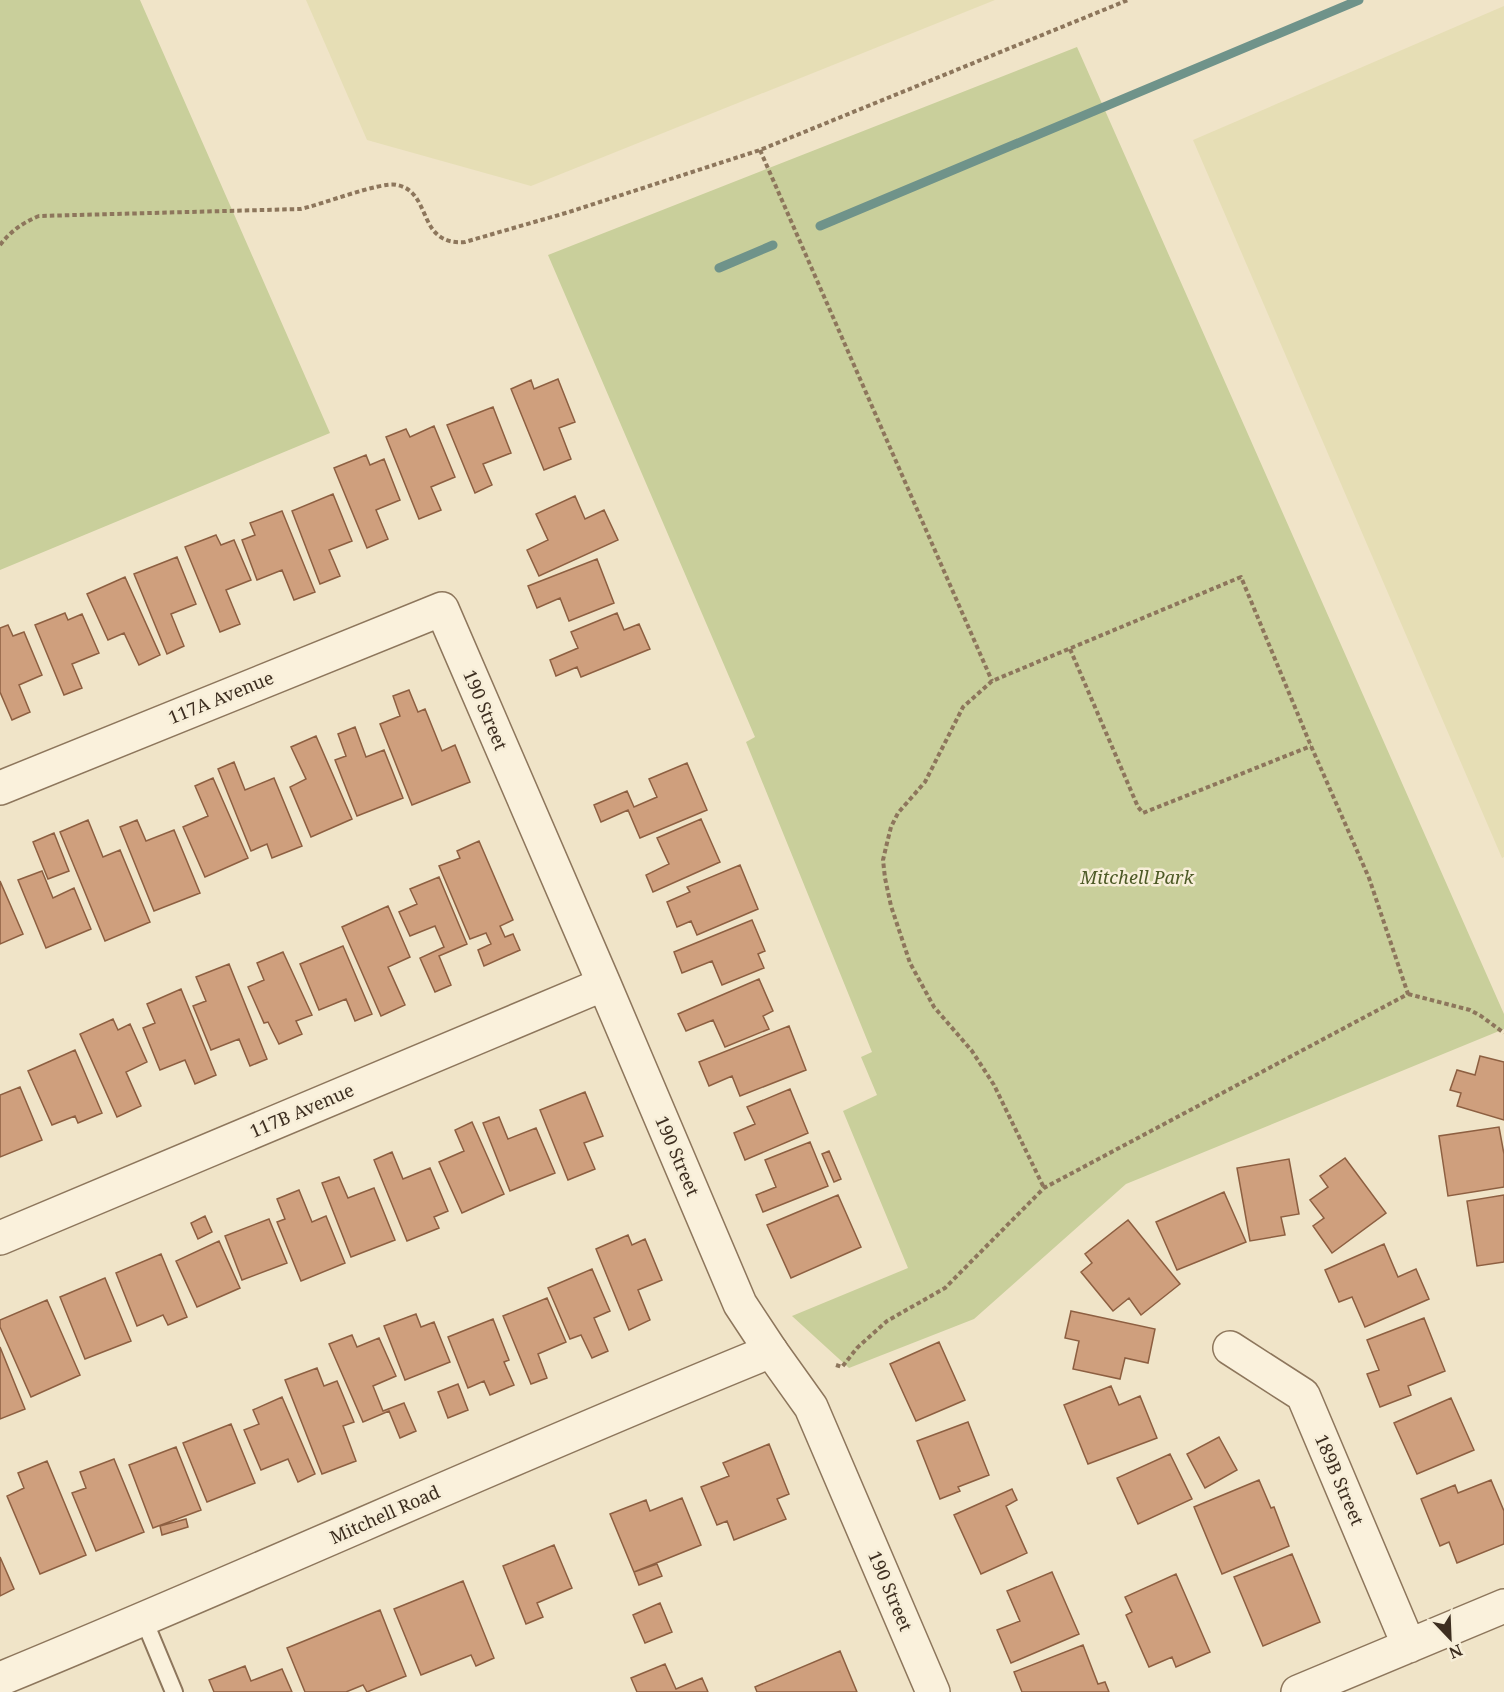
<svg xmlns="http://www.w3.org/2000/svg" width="1504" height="1692" font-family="'Noto Serif',serif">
	<rect width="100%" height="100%" fill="#f0e4c8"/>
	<!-- farmland -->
	<path fill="#e6deb5" d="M306 0H995L531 186 367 140Z
		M1504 6V857L1502 858 1193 140Z"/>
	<!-- green -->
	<path fill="#c9cf9b" d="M0 0H140L330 433 0 570Z
		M1077 47 1504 1014V1029L1126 1184 974 1319 849 1368 792 1316 908 1268 843 1111 877 1095 861 1057 872 1052 746 742 755 737 548 255Z"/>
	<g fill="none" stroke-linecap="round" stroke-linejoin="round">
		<!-- stream -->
		<path stroke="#6f938a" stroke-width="9" d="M820 226 1359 0
			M719 268 773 245"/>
	</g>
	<!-- building -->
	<path fill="#cf9f7d" stroke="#8d5f41" stroke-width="1.5" d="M558 379 575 422 559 428 571 459 544 470 511 389 531 380 534 389Z
		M493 407 511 453 483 464 492 485 475 493 447 425Z
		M434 426 455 477 431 487 441 510 419 519 386 437 406 429 410 437Z
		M366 455 370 465 384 459 400 500 376 510 388 539 367 548 334 468Z
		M333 494 352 541 329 550 340 576 320 584 292 511Z
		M575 496 585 519 604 510 618 540 539 576 527 550 548 540 536 514Z
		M282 511 315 592 294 600 282 570 257 580 242 540 255 535 250 523Z
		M216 535 221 545 234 540 251 580 226 590 240 624 220 632 185 547Z
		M177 557 196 604 171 614 184 646 167 654 134 574Z
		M597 559 614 603 569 621 560 598 537 608 528 586Z
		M125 577 160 655 139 665 124 633 108 640 87 594Z
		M65 613 68 620 82 614 99 653 72 664 82 688 64 695 35 625Z
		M617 613 624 630 639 624 650 649 581 677 577 667 556 676 550 660 578 648 571 632Z
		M8 625 13 636 24 632 42 675 19 685 30 712 12 720 0 692V628Z
		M409 690 418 712 425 709 442 751 455 745 470 782 412 805 380 724 400 716 393 696Z
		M355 727 366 757 384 750 403 798 357 816 335 760 346 756 338 734Z
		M316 736 352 819 311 837 290 787 306 779 291 747Z
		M234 762 245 790 274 778 302 846 272 858 267 844 251 851 218 769Z
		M687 763 707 810 640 838 628 810 601 822 594 805 627 791 634 807 657 797 649 779Z
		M213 778 248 858 205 877 183 827 208 816 195 786Z
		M701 819 720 862 653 892 646 875 669 864 657 838Z
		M88 820 103 857 120 850 150 922 105 941 60 832Z
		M137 820 146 841 174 830 200 893 154 911 120 827Z
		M54 833 69 871 48 879 33 842Z
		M479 841 513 920 500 926 505 937 513 934 520 950 484 966 478 950 491 944 486 933 470 939 439 866 460 858 457 851Z
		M740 865 758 909 697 935 691 921 677 927 667 902 690 892 687 887Z
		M42 871 53 898 74 888 91 929 46 948 18 880Z
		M439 877 467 944 439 956 451 985 435 992 420 958 444 947 435 926 410 936 399 912 417 904 410 889Z
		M0 881 23 934 0 944Z
		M388 906 410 957 388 967 405 1005 381 1016 342 927Z
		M752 920 765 951 758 954 764 968 722 985 712 961 682 973 674 952Z
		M343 946 372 1014 355 1021 346 999 319 1010 300 964Z
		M283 952 312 1015 296 1021 302 1034 279 1044 268 1022 264 1023 248 987 264 980 257 963Z
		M229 964 267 1059 250 1066 239 1039 211 1050 193 1006 206 1001 196 977Z
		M759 979 773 1011 763 1016 769 1029 725 1047 713 1020 686 1031 678 1014Z
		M181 989 216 1075 195 1084 185 1060 160 1070 143 1028 155 1023 147 1004Z
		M113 1019 118 1030 130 1024 147 1062 126 1072 141 1106 117 1117 80 1034Z
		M789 1026 806 1070 740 1096 732 1076 709 1086 699 1062Z
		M75 1050 102 1113 78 1123 75 1116 52 1125 28 1071Z
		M1480 1056 1504 1062V1120L1457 1106 1461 1093 1450 1090 1457 1070 1475 1075Z
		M20 1087 42 1140 0 1157V1095Z
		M790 1089 808 1133 745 1160 734 1133 755 1124 747 1107Z
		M585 1092 603 1136 584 1143 595 1169 568 1180 540 1110Z
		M499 1117 508 1139 536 1128 555 1173 510 1191 483 1123Z
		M472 1122 504 1194 462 1213 439 1162 464 1151 455 1130Z
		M1499 1127 1504 1154V1187L1448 1196 1439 1136Z
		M810 1142 828 1186 763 1212 756 1195 776 1187 765 1160Z
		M829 1151 841 1179 834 1182 822 1154Z
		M392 1152 403 1179 430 1168 448 1211 434 1217 439 1228 407 1241 374 1160Z
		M1345 1158 1386 1213 1332 1253 1313 1226 1324 1218 1310 1200 1328 1187 1320 1176Z
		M1289 1159 1299 1214 1281 1217 1285 1235 1250 1241 1237 1168Z
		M339 1177 348 1198 374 1188 395 1240 351 1257 322 1183Z
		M299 1190 312 1222 326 1216 345 1263 301 1281 277 1222 285 1219 277 1199Z
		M1224 1192 1246 1242 1177 1270 1156 1222Z
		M838 1195 861 1247 791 1278 767 1225Z
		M1504 1195V1262L1477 1266 1467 1201Z
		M205 1216 212 1232 198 1239 191 1223Z
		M269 1219 287 1263 242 1280 225 1236Z
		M1128 1220 1180 1284 1141 1315 1129 1298 1113 1311 1081 1272 1092 1263 1085 1254Z
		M628 1235 632 1245 645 1239 662 1280 638 1290 650 1320 629 1330 596 1249Z
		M219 1241 240 1288 197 1307 176 1261Z
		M1384 1244 1398 1277 1416 1269 1429 1299 1365 1327 1352 1297 1339 1302 1325 1270Z
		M161 1254 187 1317 168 1325 163 1315 137 1326 116 1273Z
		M592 1269 610 1311 594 1318 608 1351 592 1358 581 1335 570 1339 548 1288Z
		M105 1278 131 1341 85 1359 60 1297Z
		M547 1298 566 1342 538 1354 547 1378 531 1384 503 1316Z
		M47 1300 80 1375 31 1397 0 1327V1320Z
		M1071 1311 1155 1329 1148 1363 1125 1358 1120 1379 1073 1369 1079 1341 1065 1338Z
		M416 1314 421 1327 434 1322 450 1362 405 1380 384 1326Z
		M1424 1318 1445 1371 1408 1386 1411 1395 1380 1407 1367 1374 1379 1370 1367 1340Z
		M493 1319 509 1360 504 1362 514 1385 490 1395 484 1381 468 1388 448 1337Z
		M352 1335 357 1347 379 1338 396 1376 373 1386 383 1411 404 1403 416 1431 400 1438 389 1411 363 1422 329 1344Z
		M939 1342 965 1400 916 1421 890 1364Z
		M0 1347 25 1409 0 1419Z
		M317 1368 324 1386 337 1381 354 1422 343 1426 356 1461 322 1474 285 1380Z
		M458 1384 468 1410 448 1418 438 1392Z
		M1111 1386 1119 1405 1140 1396 1157 1438 1088 1464 1064 1405Z
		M282 1397 315 1474 298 1482 288 1459 261 1470 244 1430 259 1424 253 1410Z
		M1451 1398 1474 1450 1417 1474 1394 1423Z
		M968 1422 989 1475 958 1487 960 1491 940 1499 917 1441Z
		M231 1424 255 1483 207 1502 183 1443Z
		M1219 1437 1237 1470 1205 1488 1187 1454Z
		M769 1444 789 1494 777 1499 786 1519 734 1540 727 1521 717 1525 701 1487 729 1476 723 1463Z
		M176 1447 201 1510 153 1528 129 1465Z
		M1170 1454 1192 1499 1138 1524 1117 1478Z
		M114 1459 144 1532 96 1551 72 1493 86 1488 80 1472Z
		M47 1461 86 1555 40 1574 7 1496 24 1488 18 1473Z
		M1259 1480 1271 1508 1274 1507 1289 1546 1222 1574 1194 1507Z
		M1491 1480 1504 1511V1544L1457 1563 1449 1542 1440 1546 1421 1499 1455 1485 1458 1493Z
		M1012 1489 1017 1500 1006 1506 1027 1553 981 1574 954 1515Z
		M682 1498 701 1545 634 1572 610 1514 646 1500 650 1511Z
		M186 1519 188 1527 162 1535 160 1526Z
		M554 1545 572 1588 537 1603 543 1617 526 1624 503 1566Z
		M1292 1554 1320 1622 1263 1646 1234 1577Z
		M0 1557 14 1589 0 1596Z
		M657 1564 662 1576 639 1585 634 1572Z
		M1052 1572 1079 1634 1011 1663 997 1630 1020 1621 1007 1591Z
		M1176 1574 1210 1652 1176 1667 1172 1657 1149 1667 1126 1615 1132 1612 1125 1597Z
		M463 1581 494 1658 476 1666 471 1655 421 1675 394 1609Z
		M660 1603 672 1632 645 1643 633 1615Z
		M380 1610 406 1676 367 1692 363 1685 346 1692H305L287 1648Z
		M1083 1645 1098 1684 1105 1682 1109 1692H1022L1014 1672Z
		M840 1651 857 1692H757L755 1687Z
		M665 1664 676 1689 702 1678 708 1692H637L631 1678Z
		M245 1666 251 1681 282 1669 292 1692H214L209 1680Z"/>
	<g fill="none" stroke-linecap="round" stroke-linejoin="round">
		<defs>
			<path id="service" d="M144 1620 174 1692"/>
			<path id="minor" d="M0 788 442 609 604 984 740 1304 771 1351
				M0 1238 604 984
				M1230 1348 1303 1395 1409 1646
				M1298 1692 1504 1606"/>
			<path id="tertiary" d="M0 1679C258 1573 512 1456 771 1351L811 1407 933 1692"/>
		</defs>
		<!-- service casing -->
		<use href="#service" stroke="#8d765c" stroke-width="20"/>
		<!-- minor casing -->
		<use href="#minor" stroke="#8d765c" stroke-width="36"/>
		<!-- tertiary casing -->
		<use href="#tertiary" stroke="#8d765c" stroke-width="36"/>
		<!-- path -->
		<path stroke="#8d765c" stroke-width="4" stroke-dasharray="4.5 3" stroke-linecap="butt" d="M760 150 992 681
			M0 245C11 231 22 223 39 216L300 209C321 205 381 181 397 185 433 192 416 246 465 242L569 212 760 150 1128 0
			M1070 649 1138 807 1143 813 1311 746
			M1408 994 1470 1010 1481 1016 1504 1033
			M836 1365 842 1367 857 1348 887 1321 945 1288 1044 1188 1408 994 1369 878 1311 746 1241 577 992 681 963 707 925 782 898 813 891 827 887 843 883 860 885 878 891 906 910 963 934 1007 972 1051 994 1085 1044 1188"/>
		<!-- service -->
		<use href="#service" stroke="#faf1dc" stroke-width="16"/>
		<!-- minor -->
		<use href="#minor" stroke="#faf1dc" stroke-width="33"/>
		<!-- tertiary -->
		<use href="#tertiary" stroke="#faf1dc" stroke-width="33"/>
	</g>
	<g text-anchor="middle" stroke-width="5" stroke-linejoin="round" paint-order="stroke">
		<!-- street labels -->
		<g font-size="18" fill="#3d2e20" stroke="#f7eed8">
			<text transform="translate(221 698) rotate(-22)" y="6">117A Avenue</text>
			<text transform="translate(485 710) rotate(67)" y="6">190 Street</text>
			<text transform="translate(302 1111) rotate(-23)" y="6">117B Avenue</text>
			<text transform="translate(677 1156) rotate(67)" y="6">190 Street</text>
			<text transform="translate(1339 1480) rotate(67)" y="6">189B Street</text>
			<text transform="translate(385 1515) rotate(-24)" y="6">Mitchell Road</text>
			<text transform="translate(890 1591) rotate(67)" y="6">190 Street</text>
		</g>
		<!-- park labels -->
		<g font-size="18" font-style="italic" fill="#4d5a26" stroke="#f7eed8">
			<text x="1137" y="884">Mitchell Park</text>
		</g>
	</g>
	<!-- north arrow -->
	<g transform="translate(1450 1638) rotate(157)" stroke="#f7eed8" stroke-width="4.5" paint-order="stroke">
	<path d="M0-4.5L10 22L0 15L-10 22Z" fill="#3d2e20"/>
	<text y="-9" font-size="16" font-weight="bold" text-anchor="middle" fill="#3d2e20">N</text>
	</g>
</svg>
